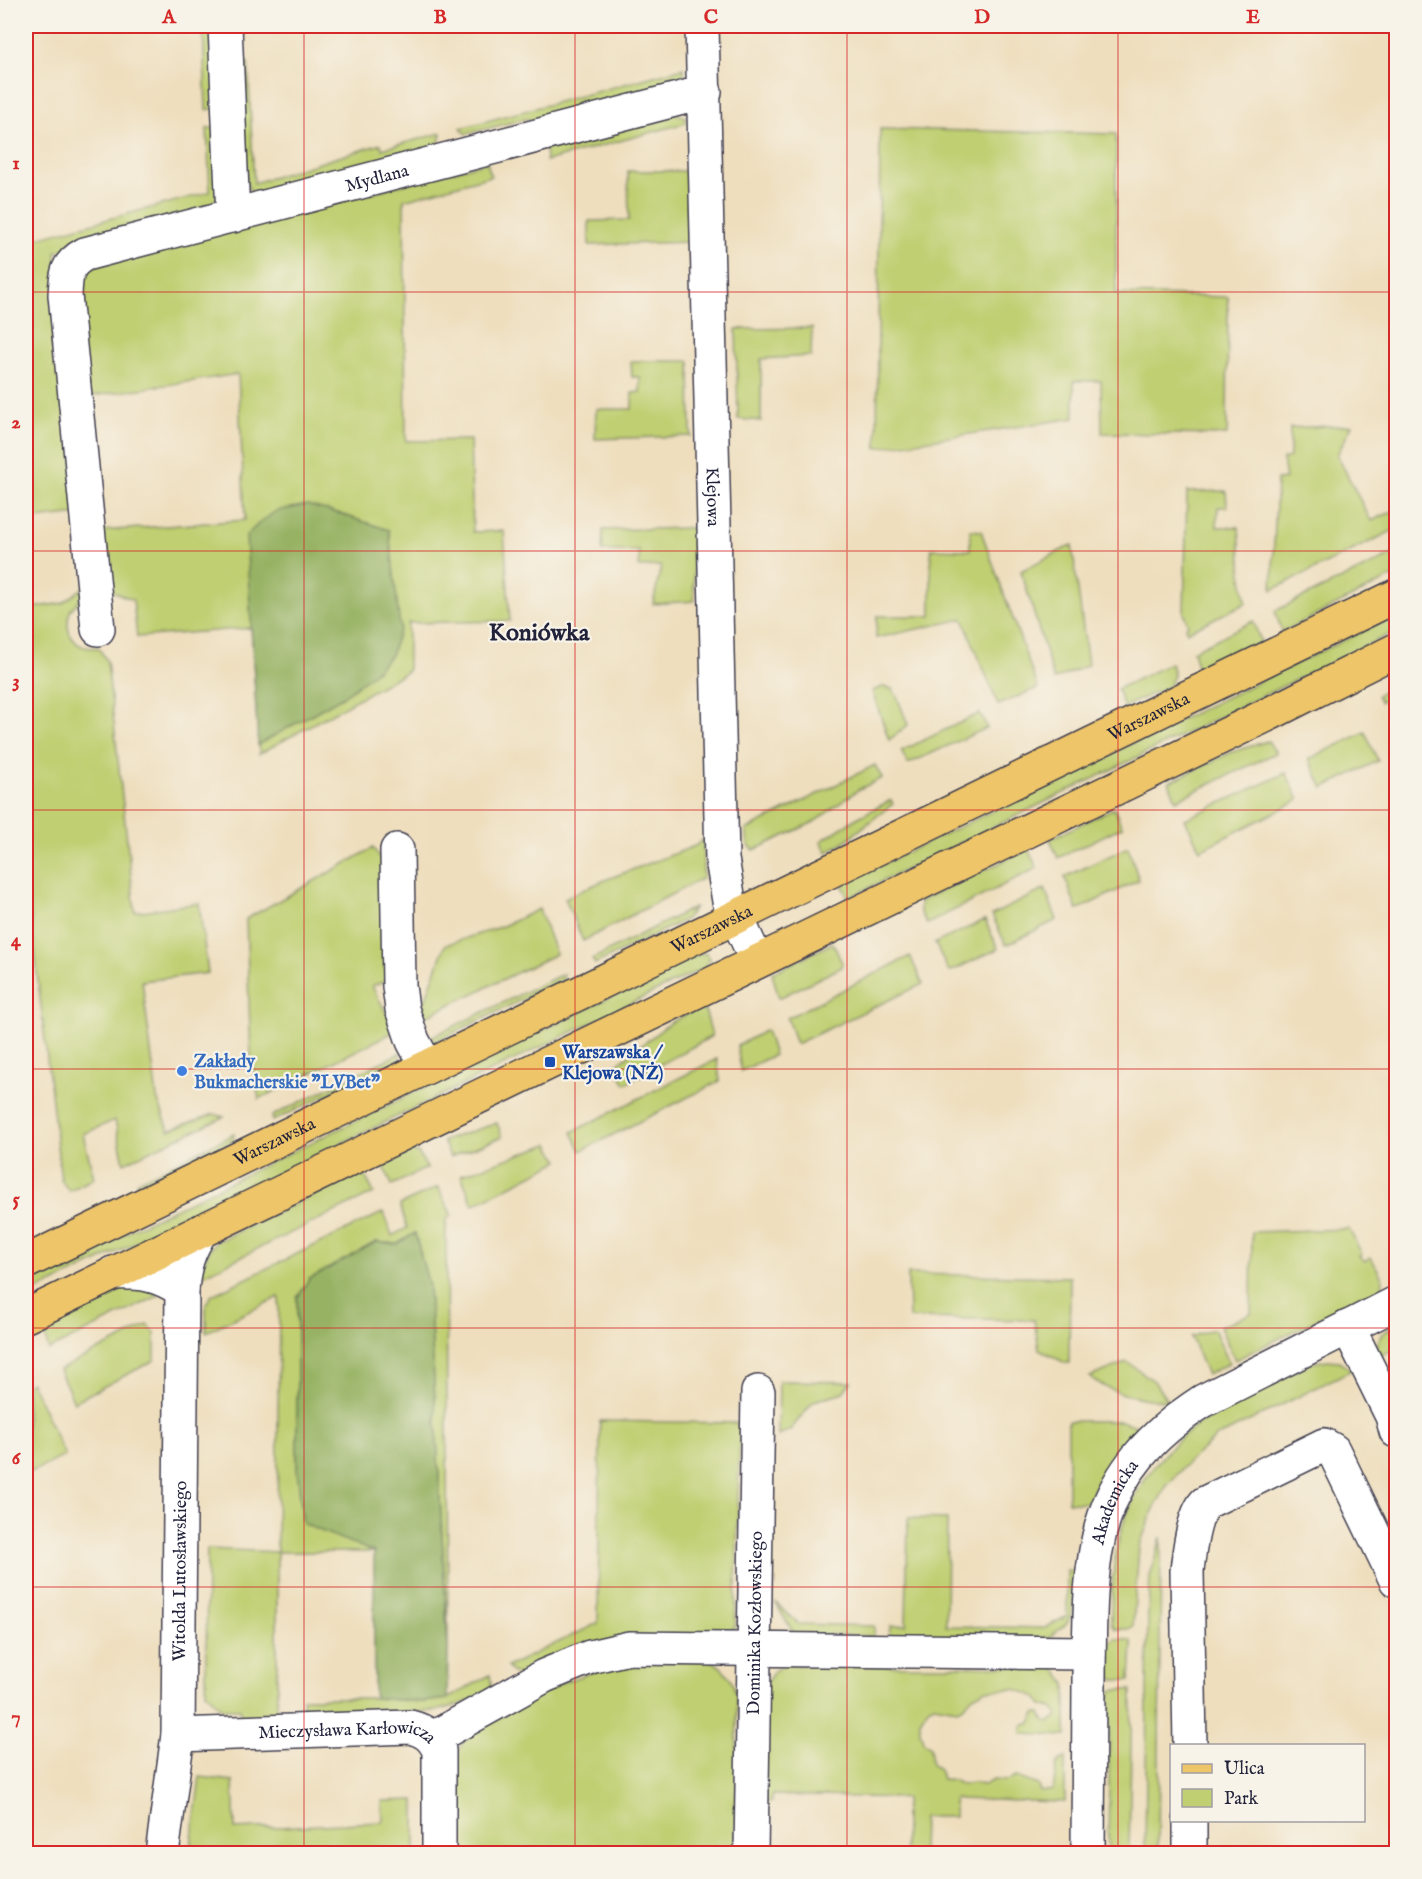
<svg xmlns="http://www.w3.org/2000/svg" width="1422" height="1879" font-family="'IM FELL English',serif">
	<rect width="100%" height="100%" fill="#f7f3e8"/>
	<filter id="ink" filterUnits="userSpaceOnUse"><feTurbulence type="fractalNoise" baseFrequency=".0167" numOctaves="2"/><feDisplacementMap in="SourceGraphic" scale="12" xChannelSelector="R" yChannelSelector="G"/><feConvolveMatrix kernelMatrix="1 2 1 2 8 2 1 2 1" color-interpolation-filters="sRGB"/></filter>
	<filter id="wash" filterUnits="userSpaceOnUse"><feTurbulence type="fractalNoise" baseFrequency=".008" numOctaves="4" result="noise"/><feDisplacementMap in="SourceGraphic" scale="24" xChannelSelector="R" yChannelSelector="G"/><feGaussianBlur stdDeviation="1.35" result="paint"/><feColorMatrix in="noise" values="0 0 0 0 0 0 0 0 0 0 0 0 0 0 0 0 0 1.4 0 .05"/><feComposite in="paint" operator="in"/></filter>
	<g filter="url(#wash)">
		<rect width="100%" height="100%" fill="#eedebd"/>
		<!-- green -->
		<path fill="#bfcf71" stroke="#707856" stroke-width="1.5" d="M203 26H213L217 108 206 110Z
			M248 63 254 183 381 144 382 149 441 133 438 149 260 194 250 191 247 184 239 64Z
			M684 68V84L534 120 525 119 466 134 461 128Z
			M675 113 686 117V123L546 161 545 144Z
			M207 128H219L218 195 213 205 206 210 56 252 58 308 79 514 26 520V241L210 192Z
			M880 129 1116 134V294L1228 297 1227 435 1102 433 1101 381H1074V418L877 448Z
			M487 162 491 176 404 200 406 441 470 440 473 532 504 531 510 621 408 623V671L259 754 251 628 137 637 133 600 108 589 102 531 245 520 238 374 87 397 76 296 91 267Z
			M628 171H687L688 242 589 245V221L629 220Z
			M812 328 811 356 761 359V421L738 419 736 329Z
			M631 361H690L691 436 595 439 596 409H632V393L640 392V377H632Z
			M1352 425 1337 455 1371 521 1396 510V529L1272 590 1277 480 1286 479 1283 459 1290 457V428Z
			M1226 491 1227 507H1218L1217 527H1239L1242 578 1246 603 1187 632 1185 627 1188 625 1184 613 1187 492Z
			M693 528 694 601 653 604 661 566 639 567V551H602L603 530Z
			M970 530 981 531 1038 688 998 705 963 619 876 638 877 616H931V549L970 550Z
			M1072 545 1088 665 1054 680 1021 571Z
			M1396 553V575L1282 632 1275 611Z
			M85 586C84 591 82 596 79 600 77 604 72 607 70 611 63 632 75 652 98 647L107 661 135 912 199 903 208 973 142 981 157 1098 169 1130 214 1114 224 1117 124 1163 115 1120 83 1134 94 1178 69 1191 61 1180 26 875V609L63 603Z
			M1396 615V631L848 898 842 884Z
			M1253 621 1261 642 1202 671 1197 667 1193 651Z
			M1171 663 1174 676 1169 686 1124 707 1117 689Z
			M1396 686V694L1380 702 1377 695Z
			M883 687 892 689 897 696 908 725 889 740 872 691Z
			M980 713 987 728 908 764 901 751Z
			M1365 732 1378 761 1323 788 1309 759Z
			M1268 741 1276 753 1176 800 1169 782 1232 752Z
			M875 765 882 778 858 790 814 822 754 850 748 845 746 830Z
			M1286 773 1299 800 1200 850 1185 819Z
			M891 800 893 804C870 820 852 839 827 852L821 841 855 819Z
			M1114 808 1122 827 1058 858 1050 839Z
			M703 840V878L583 941 565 898 605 880 695 846Z
			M1128 847 1139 880 1077 910 1065 877Z
			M373 848 385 864 389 980 372 986 396 1031 259 1099 251 1059 246 919Z
			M1028 849 1037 868 927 924 920 912V901Z
			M1045 889 1057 920 1006 945 992 915Z
			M695 907 686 919 595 964 592 959Z
			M539 909 556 954 418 1020 445 945 503 926Z
			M985 920 998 949 949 972 935 943Z
			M833 943 842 963V967L779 998 772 973Z
			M705 953 709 958 706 967 26 1296V1281L699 954Z
			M910 956 923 984 796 1044 787 1018Z
			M563 974V980L432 1043 429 1038Z
			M700 1007 706 1013 712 1036 625 1084 615 1066 670 1023Z
			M766 1030 774 1055 741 1071 737 1046Z
			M400 1053V1059L273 1121 272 1116Z
			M717 1059 720 1081 581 1151 572 1132Z
			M497 1123 502 1137 450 1157 443 1141Z
			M234 1134 233 1141 140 1187 136 1182Z
			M549 1144 559 1161 473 1205 461 1175Z
			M411 1150 419 1154 427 1168 392 1185 382 1162Z
			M360 1172 364 1174 374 1193 197 1278 210 1249 216 1242Z
			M438 1187 452 1216 446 1219 448 1649 429 1286 415 1233 397 1244 376 1242 346 1259 297 1298V1469L374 1552H277V1718L241 1719 240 1709H222L206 1692 207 1549 277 1552 279 1297 206 1332V1304L212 1295 384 1212 392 1236 407 1228 400 1205Z
			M1349 1229 1362 1254 1359 1256 1365 1261 1371 1257 1383 1280 1382 1288 1235 1360 1220 1327 1251 1313 1252 1232Z
			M908 1274 1070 1277 1069 1363H1065L1039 1349 1034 1320 909 1318Z
			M126 1286 151 1290 158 1296 49 1350 45 1337 46 1326Z
			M148 1325 155 1333V1360L74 1402 59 1370Z
			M1396 1325V1348L1378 1357C1374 1340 1382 1332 1396 1325Z
			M1214 1329 1229 1363 1207 1375 1191 1337Z
			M1328 1360 1339 1361 1352 1370 1217 1437 1189 1461 1166 1487 1153 1511 1139 1547 1133 1626 1129 1629H1115L1111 1624C1111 1565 1116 1517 1153 1468 1165 1453 1178 1438 1195 1427 1231 1402 1272 1383 1311 1363Z
			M1127 1362 1154 1381 1167 1401C1140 1399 1110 1394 1090 1377Z
			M779 1381 851 1382 843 1392 814 1401 791 1429 778 1436Z
			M31 1382 65 1456 26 1474V1385Z
			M600 1421 740 1423 735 1628 723 1633 515 1675 507 1667 598 1623Z
			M1068 1421H1120L1137 1426 1100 1476 1089 1503 1068 1502Z
			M908 1518 947 1519 946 1626 1045 1628 1067 1616V1570H1076L1072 1614 1066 1624 1049 1638 889 1637 890 1626 906 1625Z
			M1161 1537 1158 1853H1145L1148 1615 1150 1576Z
			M775 1602 798 1624 874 1626V1636L794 1634Z
			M1115 1639 1130 1640 1132 1644 1130 1680H1114L1110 1675V1643Z
			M629 1660H711C727 1670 733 1680 737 1698L736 1853 453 1854 456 1757 460 1747 471 1733 563 1682Z
			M784 1665 1054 1667 1066 1683V1736L1022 1734 1023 1725 1030 1724 1036 1713H1041L1044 1720 1049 1722 1056 1718 1058 1714 1053 1708 1042 1705 1037 1697 1015 1689 985 1690 973 1696 964 1706 957 1709 934 1705 928 1708 920 1721V1731L923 1741 930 1747 932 1765 939 1769 942 1780H953L962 1785 973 1783 984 1785 993 1780 1006 1781 1017 1777 1038 1785 1040 1792 1053 1790 1057 1764 1065 1758V1802L954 1799V1817H923L922 1854 905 1853V1798L772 1795V1802H762L764 1687 774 1671Z
			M490 1675 492 1690 465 1703 436 1711 304 1717 303 1698H374L423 1702 447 1699Z
			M1115 1690H1132L1129 1853H1108L1110 1692Z
			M200 1777 233 1781 235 1829 383 1822 382 1801 415 1800V1853H190Z"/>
		<!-- forest -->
		<path fill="#97b263" stroke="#5c6a4f" stroke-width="1.5" d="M307 505 341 514 389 530 400 628 391 655 375 672 342 697 258 745 246 536 258 524 276 511Z
			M415 1233 429 1286 448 1649 447 1699 423 1702 374 1698V1552L303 1524 297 1469V1298L309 1279 376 1242 397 1244Z"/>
	</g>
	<g filter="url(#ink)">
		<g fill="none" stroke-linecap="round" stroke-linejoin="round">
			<defs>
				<g id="minor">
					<path d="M225 26 233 216"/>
					<path id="s1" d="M702 26 722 859 729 901 757 961"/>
					<path id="s2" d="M98 629 65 295C66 275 66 264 85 254L705 92"/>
					<path d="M397 850 399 986 402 1009 413 1041 427 1067"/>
					<path d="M113 1273C142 1272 157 1274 182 1290"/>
					<path d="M1348 1327 1392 1416 1396 1431"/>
					<path id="s3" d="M178 1735 410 1727C426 1731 432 1736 439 1750V1854"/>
					<path d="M433 1738 544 1676 590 1657 629 1648 1089 1653"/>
					<path d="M1190 1746 1187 1571C1189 1552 1193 1517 1205 1503L1324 1445 1333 1450 1335 1454 1396 1580"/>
					<path id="s4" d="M162 1854 178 1735 182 1290C184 1265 188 1252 201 1231"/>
					<path id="s5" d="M751 1854 758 1392"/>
					<path id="s6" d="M1088 1854C1088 1796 1089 1738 1089 1680 1090 1555 1087 1476 1203 1401L1396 1303"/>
					<path d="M1190 1854V1820"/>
				</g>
				<g id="major">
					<path id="s7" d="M26 1262 1396 596"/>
					<path d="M26 1316 1273 712 1396 650"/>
				</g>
			</defs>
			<!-- minor casing -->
			<use href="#minor" stroke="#413e4e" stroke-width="36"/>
			<!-- major casing -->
			<use href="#major" stroke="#413e4e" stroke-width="36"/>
			<!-- minor -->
			<use href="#minor" stroke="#fff" stroke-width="33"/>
			<!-- major -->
			<use href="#major" stroke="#eec569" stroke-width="33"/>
		</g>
	</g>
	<!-- grid -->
	<path fill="none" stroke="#d62828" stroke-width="1.5" stroke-opacity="0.55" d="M304 26V1854M575 26V1854M847 26V1854M1118 26V1854M26 292H1396M26 551H1396M26 810H1396M26 1069H1396M26 1328H1396M26 1587H1396"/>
	<!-- markers -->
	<rect fill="#1a4fb4" stroke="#f7f3e8" stroke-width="2" x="544" y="1056" width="12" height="12" rx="3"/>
	<circle fill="#3f7fe0" stroke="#f7f3e8" stroke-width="2" cx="182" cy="1071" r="6"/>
	<g text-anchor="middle" stroke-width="4.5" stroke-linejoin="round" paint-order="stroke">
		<!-- street labels -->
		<g font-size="18" fill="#22223b" stroke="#f7f3e8">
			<text dy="6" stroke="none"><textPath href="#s2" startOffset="686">Mydlana</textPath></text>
			<text dy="6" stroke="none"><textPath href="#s1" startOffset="471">Klejowa</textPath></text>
			<text dy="6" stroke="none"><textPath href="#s7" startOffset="1248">Warszawska</textPath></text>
			<text dy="6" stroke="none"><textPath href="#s7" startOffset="762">Warszawska</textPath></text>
			<text dy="6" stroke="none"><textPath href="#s7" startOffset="276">Warszawska</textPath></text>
			<text dy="6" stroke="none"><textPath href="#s6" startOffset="356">Akademicka</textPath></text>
			<text dy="6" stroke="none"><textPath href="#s4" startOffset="284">Witolda Lutosławskiego</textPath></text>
			<text dy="6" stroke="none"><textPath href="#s5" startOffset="231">Dominika Kozłowskiego</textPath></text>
			<text dy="6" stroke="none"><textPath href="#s3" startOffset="170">Mieczysława Karłowicza</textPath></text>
		</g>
		<!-- transit labels -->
		<g font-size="18" font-weight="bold" fill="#164399" stroke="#f7f3e8" text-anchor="start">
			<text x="562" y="1058">Warszawska /<tspan x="562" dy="21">Klejowa (NŻ)</tspan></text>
		</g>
		<!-- shop labels -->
		<g font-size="18" font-weight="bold" fill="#366cbe" stroke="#f7f3e8" text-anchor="start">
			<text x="194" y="1067">Zakłady<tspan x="194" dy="21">Bukmacherskie "LVBet"</tspan></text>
		</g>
		<!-- district labels -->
		<g font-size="24" font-weight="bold" fill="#22223b" stroke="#f7f3e8">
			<text x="539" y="640">Koniówka</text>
		</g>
	</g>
	<!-- margin -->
	<rect width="1422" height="1879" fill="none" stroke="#f7f3e8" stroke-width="66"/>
	<!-- legend -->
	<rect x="1170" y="1744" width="195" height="78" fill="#f7f3e8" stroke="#a29fa3" stroke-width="1.5"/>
	<rect x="1182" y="1764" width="30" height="9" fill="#eec569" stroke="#a29fa3" stroke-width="1.5"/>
	<text x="1224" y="1774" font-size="18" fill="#22223b">Ulica</text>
	<rect x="1182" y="1789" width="30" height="18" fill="#bfcf71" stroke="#a29fa3" stroke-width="1.5"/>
	<text x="1224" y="1804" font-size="18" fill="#22223b">Park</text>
	<rect x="33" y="33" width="1356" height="1813" fill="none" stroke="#d62828" stroke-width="2"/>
	<g font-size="20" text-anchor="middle" font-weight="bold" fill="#d62828">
		<text x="169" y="23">A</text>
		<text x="440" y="23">B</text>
		<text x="711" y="23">C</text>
		<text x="982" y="23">D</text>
		<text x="1253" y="23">E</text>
		<text x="16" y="169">1</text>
		<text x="16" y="428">2</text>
		<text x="16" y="687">3</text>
		<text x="16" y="946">4</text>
		<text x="16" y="1205">5</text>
		<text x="16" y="1464">6</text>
		<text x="16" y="1723">7</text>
	</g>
</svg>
